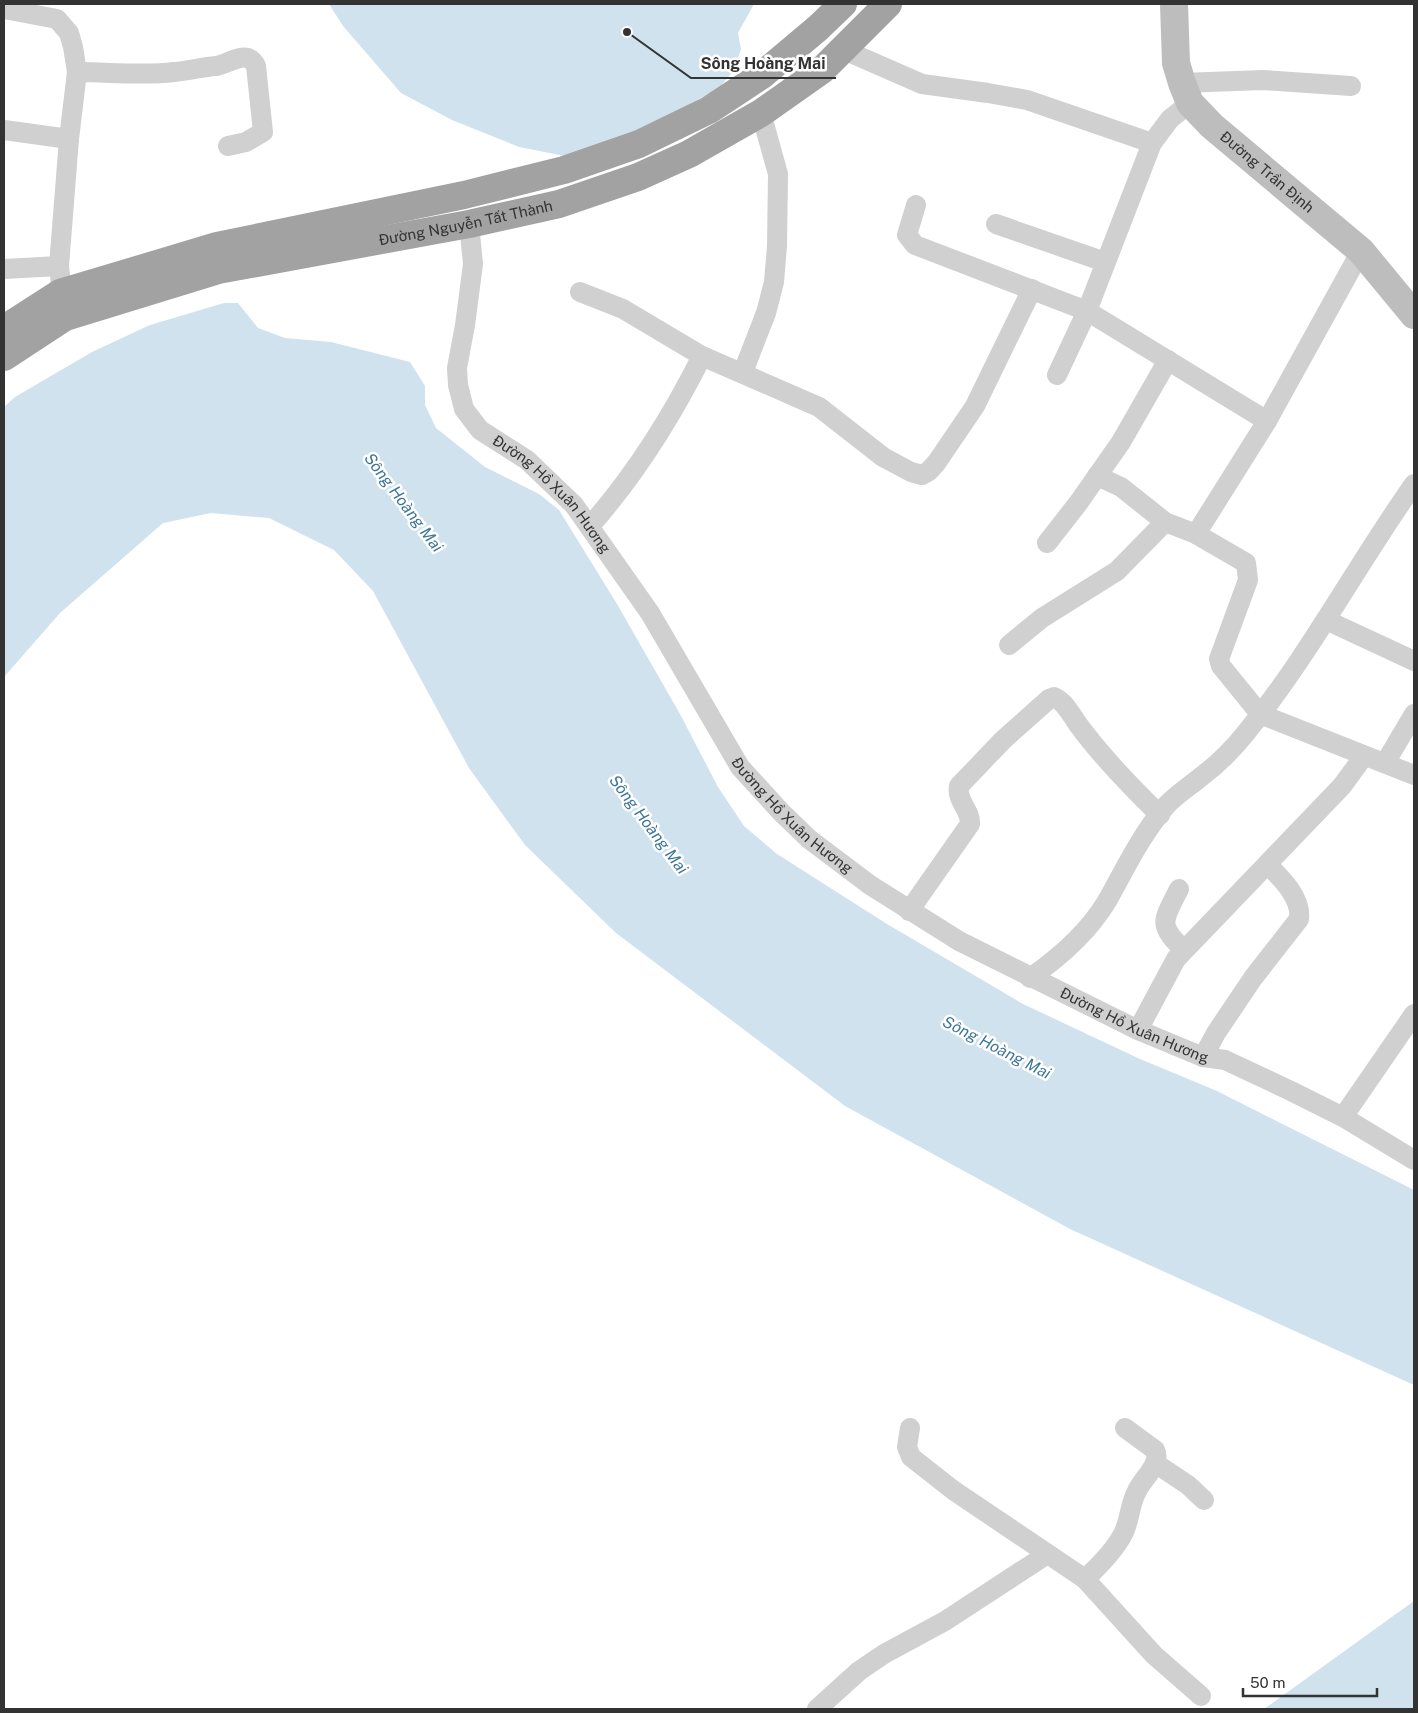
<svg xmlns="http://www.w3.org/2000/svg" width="1418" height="1713" font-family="'Public Sans',sans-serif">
	<rect width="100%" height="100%" fill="#fff"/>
	<!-- water -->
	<path fill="#cfe2ee" d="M329 4H754L738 33 741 49 734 70 720 87 616 147 575 158 519 147 452 120 401 93 343 26Z
		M224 303H238L258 328 285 338 331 342 410 362 425 386V405L436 428 485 467 539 494 559 510 617 604 680 714 718 787 744 826 777 854 887 924 1023 1004 1140 1059 1217 1091 1414 1190V1385L1070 1229 845 1106 616 933 525 845 469 768 373 591 334 550 269 518 211 513 163 523 60 613 4 677V407L15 397 92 352 150 325Z
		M1414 1601V1709H1264Z"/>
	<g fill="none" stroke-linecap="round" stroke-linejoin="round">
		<!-- minor -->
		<g stroke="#d0d0d0" stroke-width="20">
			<path d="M4 9 57 19 69 33 73 47 77 72 69 139 59 266 63 305"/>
			<path d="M842 49 922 84 988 93 1027 100 1152 143"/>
			<path d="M77 72C109 72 143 76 174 72 188 71 202 67 216 66 230 64 247 48 256 66L263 132 246 142 228 146"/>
			<path d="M1182 83 1263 80 1351 86"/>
			<path d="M4 130 69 139"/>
			<path d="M916 205 907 235 915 245 1087 311 1267 421"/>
			<path id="s1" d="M469 224 473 264 465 325 457 368 458 385 464 409 480 430 527 460 574 505 650 613 740 767 781 812 809 839 870 885 959 941 1138 1030 1203 1057 1225 1060 1291 1091 1343 1117 1414 1160"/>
			<path d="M996 224 1105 262"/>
			<path d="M4 269 59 266"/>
			<path d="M580 292 623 309 702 356 819 407 883 457 911 472 922 475 929 471 937 462 975 406 1032 289"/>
			<path d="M743 372 766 313 774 282 777 246 778 174 761 113"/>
			<path d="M1057 375 1087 311 1152 143 1170 119 1190 103"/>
			<path d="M1097 476 1121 487 1165 522 1196 534 1246 563 1248 580 1219 659 1221 666 1260 714 1414 775"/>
			<path d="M590 526C635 475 672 416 702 356"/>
			<path d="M1196 534 1267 421 1361 251"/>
			<path d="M1047 543 1079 502 1121 442 1168 360"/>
			<path d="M1326 620 1414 661"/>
			<path d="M1009 645 1042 618 1117 571 1165 522"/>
			<path d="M1385 763 1414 714"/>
			<path d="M1179 889C1163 921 1157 924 1184 950"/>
			<path d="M909 911 970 824C971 810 956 801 959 786L1003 740 1049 699 1054 697C1064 701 1071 714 1077 723 1101 756 1130 786 1160 815"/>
			<path d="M1030 978C1060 957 1088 933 1107 901 1125 869 1140 837 1164 808 1175 795 1189 787 1202 776 1218 764 1232 750 1245 734 1309 656 1356 566 1414 484"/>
			<path d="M1138 1030 1176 959 1342 786 1364 756"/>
			<path d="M1203 1057 1216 1033 1253 978 1299 919C1302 898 1281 878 1268 865"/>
			<path d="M1343 1117 1414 1014"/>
			<path d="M910 1428 907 1447 911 1457 953 1490 1085 1579 1154 1655 1201 1696"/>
			<path d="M1155 1463 1188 1485 1204 1500"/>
			<path d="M1085 1579C1099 1566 1116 1549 1124 1532 1130 1519 1130 1503 1137 1491 1142 1479 1162 1464 1155 1450L1125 1428"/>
			<path d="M817 1709 859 1671 884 1654 945 1621 1046 1555"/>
		</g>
		<!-- secondary -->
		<path stroke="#bdbdbd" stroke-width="28" id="s2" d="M1174 4 1176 63 1182 83 1190 103 1212 126 1361 251 1414 315"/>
		<!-- trunk -->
		<g stroke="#a2a2a2" stroke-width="28">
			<path d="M4 329 60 293 217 246 464 195 564 170 639 144 709 110 762 75 818 28 843 4"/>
			<path id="s3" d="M4 357 65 317 218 270 469 224 559 204 638 177 689 154 761 113 822 70 888 4"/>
		</g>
	</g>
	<g text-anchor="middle" stroke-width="5" stroke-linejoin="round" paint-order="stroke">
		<!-- street labels -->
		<g font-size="15" fill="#333" stroke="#fff">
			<text dy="5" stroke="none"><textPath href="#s2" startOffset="205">Đường Trần Định</textPath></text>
			<text dy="5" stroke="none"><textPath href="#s3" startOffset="485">Đường Nguyễn Tất Thành</textPath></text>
			<text dy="5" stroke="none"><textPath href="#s1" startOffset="311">Đường Hồ Xuân Hương</textPath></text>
			<text dy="5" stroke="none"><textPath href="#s1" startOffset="716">Đường Hồ Xuân Hương</textPath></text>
			<text dy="5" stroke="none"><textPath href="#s1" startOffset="1121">Đường Hồ Xuân Hương</textPath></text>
		</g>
		<!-- water labels -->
		<g font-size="16" font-style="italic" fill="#3f7597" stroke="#fff">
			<text transform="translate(404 502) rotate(53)" y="6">Sông Hoàng Mai</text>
			<text transform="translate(649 824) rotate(53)" y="6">Sông Hoàng Mai</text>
			<text transform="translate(997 1047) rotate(27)" y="6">Sông Hoàng Mai</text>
		</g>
	</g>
	<!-- callouts -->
	<path fill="none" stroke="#333" stroke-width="2" d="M627 32L691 78H836"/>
	<circle fill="#333" stroke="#fff" stroke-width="2" cx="627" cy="32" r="5"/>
	<g font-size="16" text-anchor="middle" font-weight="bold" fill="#333" stroke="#fff" stroke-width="5" stroke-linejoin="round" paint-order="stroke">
		<text x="763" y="69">Sông Hoàng Mai</text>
	</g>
	<!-- border -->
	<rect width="1418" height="1713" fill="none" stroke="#333333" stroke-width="10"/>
	<!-- scale -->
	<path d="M1243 1688v8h134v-8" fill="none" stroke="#333333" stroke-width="2.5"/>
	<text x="1250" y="1688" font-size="15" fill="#333333" stroke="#ffffff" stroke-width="4" paint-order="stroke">50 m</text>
</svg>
